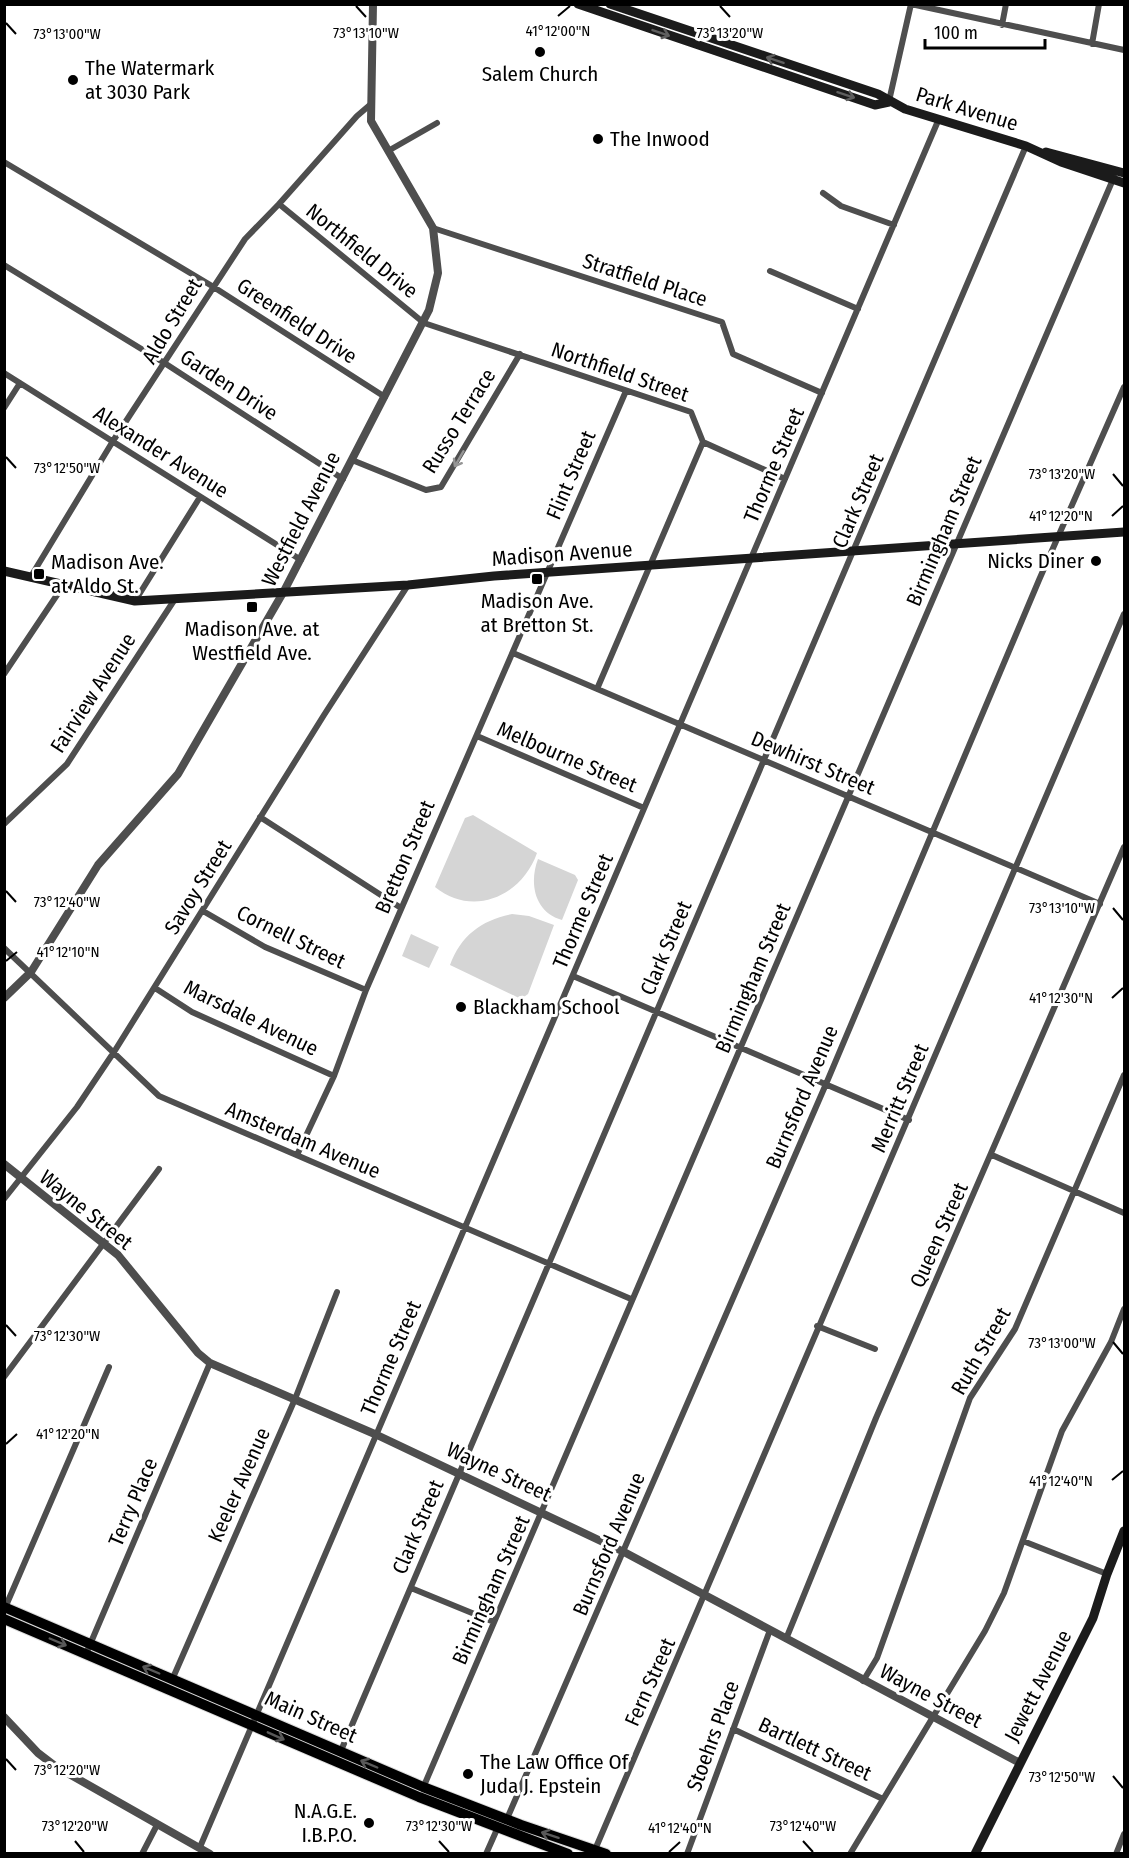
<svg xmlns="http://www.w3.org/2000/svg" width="1129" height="1858" font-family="'Fira Sans Condensed',sans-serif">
	<rect width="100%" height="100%" fill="#fff"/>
	<!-- green -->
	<path fill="#d5d5d5" d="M473 815 537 853C522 896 473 918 435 887L465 818Z
		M538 859 575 875 578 880 562 920C534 912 529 883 538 859Z
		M512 914 529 916 554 925 528 994 521 999 450 965C461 935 482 920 512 914Z
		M411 934 439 947 429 968 402 956Z"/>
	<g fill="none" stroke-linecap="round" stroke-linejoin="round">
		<defs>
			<path id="primary" d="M4 1607 423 1787 521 1825 606 1854
				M4 1619 419 1797 568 1854"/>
		</defs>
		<!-- primary casing -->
		<use href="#primary" stroke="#dbdbdb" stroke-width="12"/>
		<!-- minor -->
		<path stroke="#4e4e4e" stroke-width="6" d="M911 4 1124 50
			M1002 25 1006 4
			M1092 44 1099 4
			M889 101 911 4
			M388 151 437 123
			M4 162 212 286 385 397
			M823 193 841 206 894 225
			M279 204 424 323 691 412 703 442 785 479
			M433 228 722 322 733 354 822 393
			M4 265 166 364 343 479
			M770 271 858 309
			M4 373 301 560
			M4 408 20 383
			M352 460 426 490 441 487 520 354
			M30 578 113 441 245 239 279 204 357 116 371 104
			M135 601 200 497
			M513 653 1100 904
			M4 674 63 586
			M597 689 703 442
			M477 736 644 808
			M260 817 401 908
			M4 824 67 764 175 599
			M203 911 265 947 366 990
			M4 948 159 1096 631 1299
			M573 976 909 1120
			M155 988 192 1012 334 1076
			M297 1155 334 1076 366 990 626 391
			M992 1155 1124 1213
			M4 1199 77 1107 114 1052 324 715 408 585
			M817 1326 875 1349
			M4 1377 159 1169
			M1023 1541 1107 1574
			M411 1588 494 1622
			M5 1608 109 1367
			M786 1639 876 1418 1124 847
			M86 1654 210 1363
			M172 1680 295 1399 337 1292
			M863 1681 877 1658 970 1398 1015 1329 1124 1075
			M733 1729 883 1799
			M340 1753 1026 146
			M423 1788 1114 177
			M506 1821 826 1084 1039 580 1124 387
			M200 1847 938 121
			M594 1852 1124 614
			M142 1854 157 1825
			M486 1854 498 1827
			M687 1854 770 1630
			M850 1854 985 1631 1004 1593 1062 1431 1111 1342 1124 1309
			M1116 1854 1124 1834"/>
		<!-- tertiary -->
		<path stroke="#4e4e4e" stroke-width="8" d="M4 998 31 972 98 865 178 774 284 591 429 310 438 273 433 228 371 121 373 4
			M4 1164 118 1255 198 1353 210 1363 377 1435 624 1552 1020 1763
			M4 1717 38 1753 55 1766 210 1854"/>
		<!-- secondary -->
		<path stroke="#1b1b1b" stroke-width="9" d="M578 4 875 105 889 102
			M610 4 878 94 905 109 1026 146 1061 162 1124 183
			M1046 152 1124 173
			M4 571 135 601 408 585 494 576 1124 532
			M975 1854 1093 1618 1107 1574 1124 1531"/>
		<!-- primary -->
		<use href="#primary" stroke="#000" stroke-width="10"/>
	</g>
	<!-- one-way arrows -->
	<defs><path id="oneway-shaft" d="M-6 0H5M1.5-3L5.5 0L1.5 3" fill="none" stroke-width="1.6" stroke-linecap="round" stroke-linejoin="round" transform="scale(1.5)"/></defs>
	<g stroke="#5f5f5f">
		<use href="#oneway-shaft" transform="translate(661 33) rotate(19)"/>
		<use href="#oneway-shaft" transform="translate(775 60) rotate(-162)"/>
		<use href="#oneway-shaft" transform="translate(846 95) rotate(18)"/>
	</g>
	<use stroke="#959595" href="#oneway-shaft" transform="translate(459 459) rotate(120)"/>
	<g stroke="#595959">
		<use href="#oneway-shaft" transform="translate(58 1642) rotate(23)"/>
		<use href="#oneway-shaft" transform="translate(151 1670) rotate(-157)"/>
		<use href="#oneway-shaft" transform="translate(276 1736) rotate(24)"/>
		<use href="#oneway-shaft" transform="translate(369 1764) rotate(-157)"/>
		<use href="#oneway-shaft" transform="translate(550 1835) rotate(-162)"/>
	</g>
	<!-- ticks -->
	<path fill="none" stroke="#000" stroke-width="2" d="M356 6 366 17M720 6 730 17M558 16 570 6M6 23 16 34M6 457 16 468M1113 474 1123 486M1112 516 1123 506M6 891 16 902M1113 908 1123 920M6 961 17 952M1112 998 1123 988M6 1325 16 1336M1113 1342 1123 1354M6 1444 17 1434M1112 1480 1123 1471M6 1759 16 1770M1113 1776 1123 1788M75 1841 84 1852M439 1841 449 1852M803 1841 813 1852M669 1852 680 1842"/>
	<!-- markers -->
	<g fill="#000" stroke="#fff" stroke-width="2">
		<circle cx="540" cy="52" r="6"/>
		<circle cx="73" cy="80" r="6"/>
		<circle cx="598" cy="139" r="6"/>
		<circle cx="1096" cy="561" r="6"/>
		<rect x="33" y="568" width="12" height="12" rx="3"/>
		<rect x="531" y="573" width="12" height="12" rx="3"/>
		<rect x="246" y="601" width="12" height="12" rx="3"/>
		<circle cx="461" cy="1007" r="6"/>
		<circle cx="468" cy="1774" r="6"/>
		<circle cx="369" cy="1823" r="6"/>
	</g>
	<g text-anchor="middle" stroke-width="6" stroke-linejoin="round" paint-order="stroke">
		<!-- poi labels -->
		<g font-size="21" fill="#000" stroke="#fff" text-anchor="start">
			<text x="85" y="75">The Watermark<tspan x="85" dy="24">at 3030 Park</tspan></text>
			<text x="540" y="81" text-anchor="middle">Salem Church</text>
			<text x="610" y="146">The Inwood</text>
			<text x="1084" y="568" text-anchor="end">Nicks Diner</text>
			<text x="51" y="569">Madison Ave.<tspan x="51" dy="24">at Aldo St.</tspan></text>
			<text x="537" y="608" text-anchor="middle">Madison Ave.<tspan x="537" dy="24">at Bretton St.</tspan></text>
			<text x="252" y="636" text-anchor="middle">Madison Ave. at<tspan x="252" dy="24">Westfield Ave.</tspan></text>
			<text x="473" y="1014">Blackham School</text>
			<text x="480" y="1769">The Law Office Of<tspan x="480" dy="24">Juda J. Epstein</tspan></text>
			<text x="357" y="1818" text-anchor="end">N.A.G.E.<tspan x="357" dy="24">I.B.P.O.</tspan></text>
		</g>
		<!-- street labels -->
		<g font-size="21" fill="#000" stroke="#fff">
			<text transform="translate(967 109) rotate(17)" y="7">Park Avenue</text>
			<text transform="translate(362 251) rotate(39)" y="7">Northfield Drive</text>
			<text transform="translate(645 280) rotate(18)" y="7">Stratfield Place</text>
			<text transform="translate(172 321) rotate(-59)" y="7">Aldo Street</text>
			<text transform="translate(297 321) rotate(33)" y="7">Greenfield Drive</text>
			<text transform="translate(620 372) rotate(19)" y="7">Northfield Street</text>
			<text transform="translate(229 385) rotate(33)" y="7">Garden Drive</text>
			<text transform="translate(459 421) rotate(-58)" y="7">Russo Terrace</text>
			<text transform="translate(161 452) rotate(32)" y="7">Alexander Avenue</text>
			<text transform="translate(774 465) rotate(-67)" y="7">Thorme Street</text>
			<text transform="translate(571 475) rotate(-67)" y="7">Flint Street</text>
			<text transform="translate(858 501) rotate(-67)" y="7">Clark Street</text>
			<text transform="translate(301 519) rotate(-63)" y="7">Westfield Avenue</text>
			<text transform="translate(944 531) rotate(-67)" y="7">Birmingham Street</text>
			<text transform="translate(562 554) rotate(-4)" y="7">Madison Avenue</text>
			<text transform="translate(93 693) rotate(-57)" y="7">Fairview Avenue</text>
			<text transform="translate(567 757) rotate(23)" y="7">Melbourne Street</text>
			<text transform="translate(813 763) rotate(23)" y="7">Dewhirst Street</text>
			<text transform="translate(405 857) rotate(-67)" y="7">Bretton Street</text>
			<text transform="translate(198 887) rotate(-58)" y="7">Savoy Street</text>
			<text transform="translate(583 911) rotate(-67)" y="7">Thorme Street</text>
			<text transform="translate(291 937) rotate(26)" y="7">Cornell Street</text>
			<text transform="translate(666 948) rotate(-67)" y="7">Clark Street</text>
			<text transform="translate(753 978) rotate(-67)" y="7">Birmingham Street</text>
			<text transform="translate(251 1018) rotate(26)" y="7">Marsdale Avenue</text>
			<text transform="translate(802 1097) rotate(-67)" y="7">Burnsford Avenue</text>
			<text transform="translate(900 1098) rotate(-67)" y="7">Merritt Street</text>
			<text transform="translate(303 1140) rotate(23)" y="7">Amsterdam Avenue</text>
			<text transform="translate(86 1210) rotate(39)" y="7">Wayne Street</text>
			<text transform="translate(939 1235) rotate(-66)" y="7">Queen Street</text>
			<text transform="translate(981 1351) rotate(-60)" y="7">Ruth Street</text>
			<text transform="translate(391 1358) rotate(-67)" y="7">Thorme Street</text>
			<text transform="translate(499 1472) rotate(25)" y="7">Wayne Street</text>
			<text transform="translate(239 1485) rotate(-66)" y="7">Keeler Avenue</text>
			<text transform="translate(133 1502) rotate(-67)" y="7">Terry Place</text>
			<text transform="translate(418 1527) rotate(-67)" y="7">Clark Street</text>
			<text transform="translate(609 1544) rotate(-67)" y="7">Burnsford Avenue</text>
			<text transform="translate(491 1590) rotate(-66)" y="7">Birmingham Street</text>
			<text transform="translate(650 1682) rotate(-66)" y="7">Fern Street</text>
			<text transform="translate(1038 1686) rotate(-63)" y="7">Jewett Avenue</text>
			<text transform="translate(931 1696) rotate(28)" y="7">Wayne Street</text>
			<text transform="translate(311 1717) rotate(24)" y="7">Main Street</text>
			<text transform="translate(713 1736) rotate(-70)" y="7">Stoehrs Place</text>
			<text transform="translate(815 1749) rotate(25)" y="7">Bartlett Street</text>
		</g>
	</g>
	<g font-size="15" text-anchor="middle" fill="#000" stroke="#fff" stroke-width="6" stroke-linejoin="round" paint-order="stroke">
		<text x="558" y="36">41°12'00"N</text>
		<text x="366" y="38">73°13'10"W</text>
		<text x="730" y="38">73°13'20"W</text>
		<text x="67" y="39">73°13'00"W</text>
		<text x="67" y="473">73°12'50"W</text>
		<text x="1062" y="479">73°13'20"W</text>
		<text x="1061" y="521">41°12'20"N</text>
		<text x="67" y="907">73°12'40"W</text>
		<text x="1062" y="913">73°13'10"W</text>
		<text x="68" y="957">41°12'10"N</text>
		<text x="1061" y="1003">41°12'30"N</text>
		<text x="67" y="1341">73°12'30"W</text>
		<text x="1062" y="1348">73°13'00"W</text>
		<text x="68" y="1439">41°12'20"N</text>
		<text x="1061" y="1486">41°12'40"N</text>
		<text x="67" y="1775">73°12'20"W</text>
		<text x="1062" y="1782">73°12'50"W</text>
		<text x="75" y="1831">73°12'20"W</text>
		<text x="439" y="1831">73°12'30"W</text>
		<text x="803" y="1831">73°12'40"W</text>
		<text x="680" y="1833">41°12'40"N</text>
	</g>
	<!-- border -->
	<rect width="1129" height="1858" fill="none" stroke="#000000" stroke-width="12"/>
	<!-- scale -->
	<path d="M925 39v9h120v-9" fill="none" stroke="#000000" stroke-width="3"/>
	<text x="934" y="39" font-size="18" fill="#000000" stroke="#ffffff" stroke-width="4.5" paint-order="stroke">100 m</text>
</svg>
